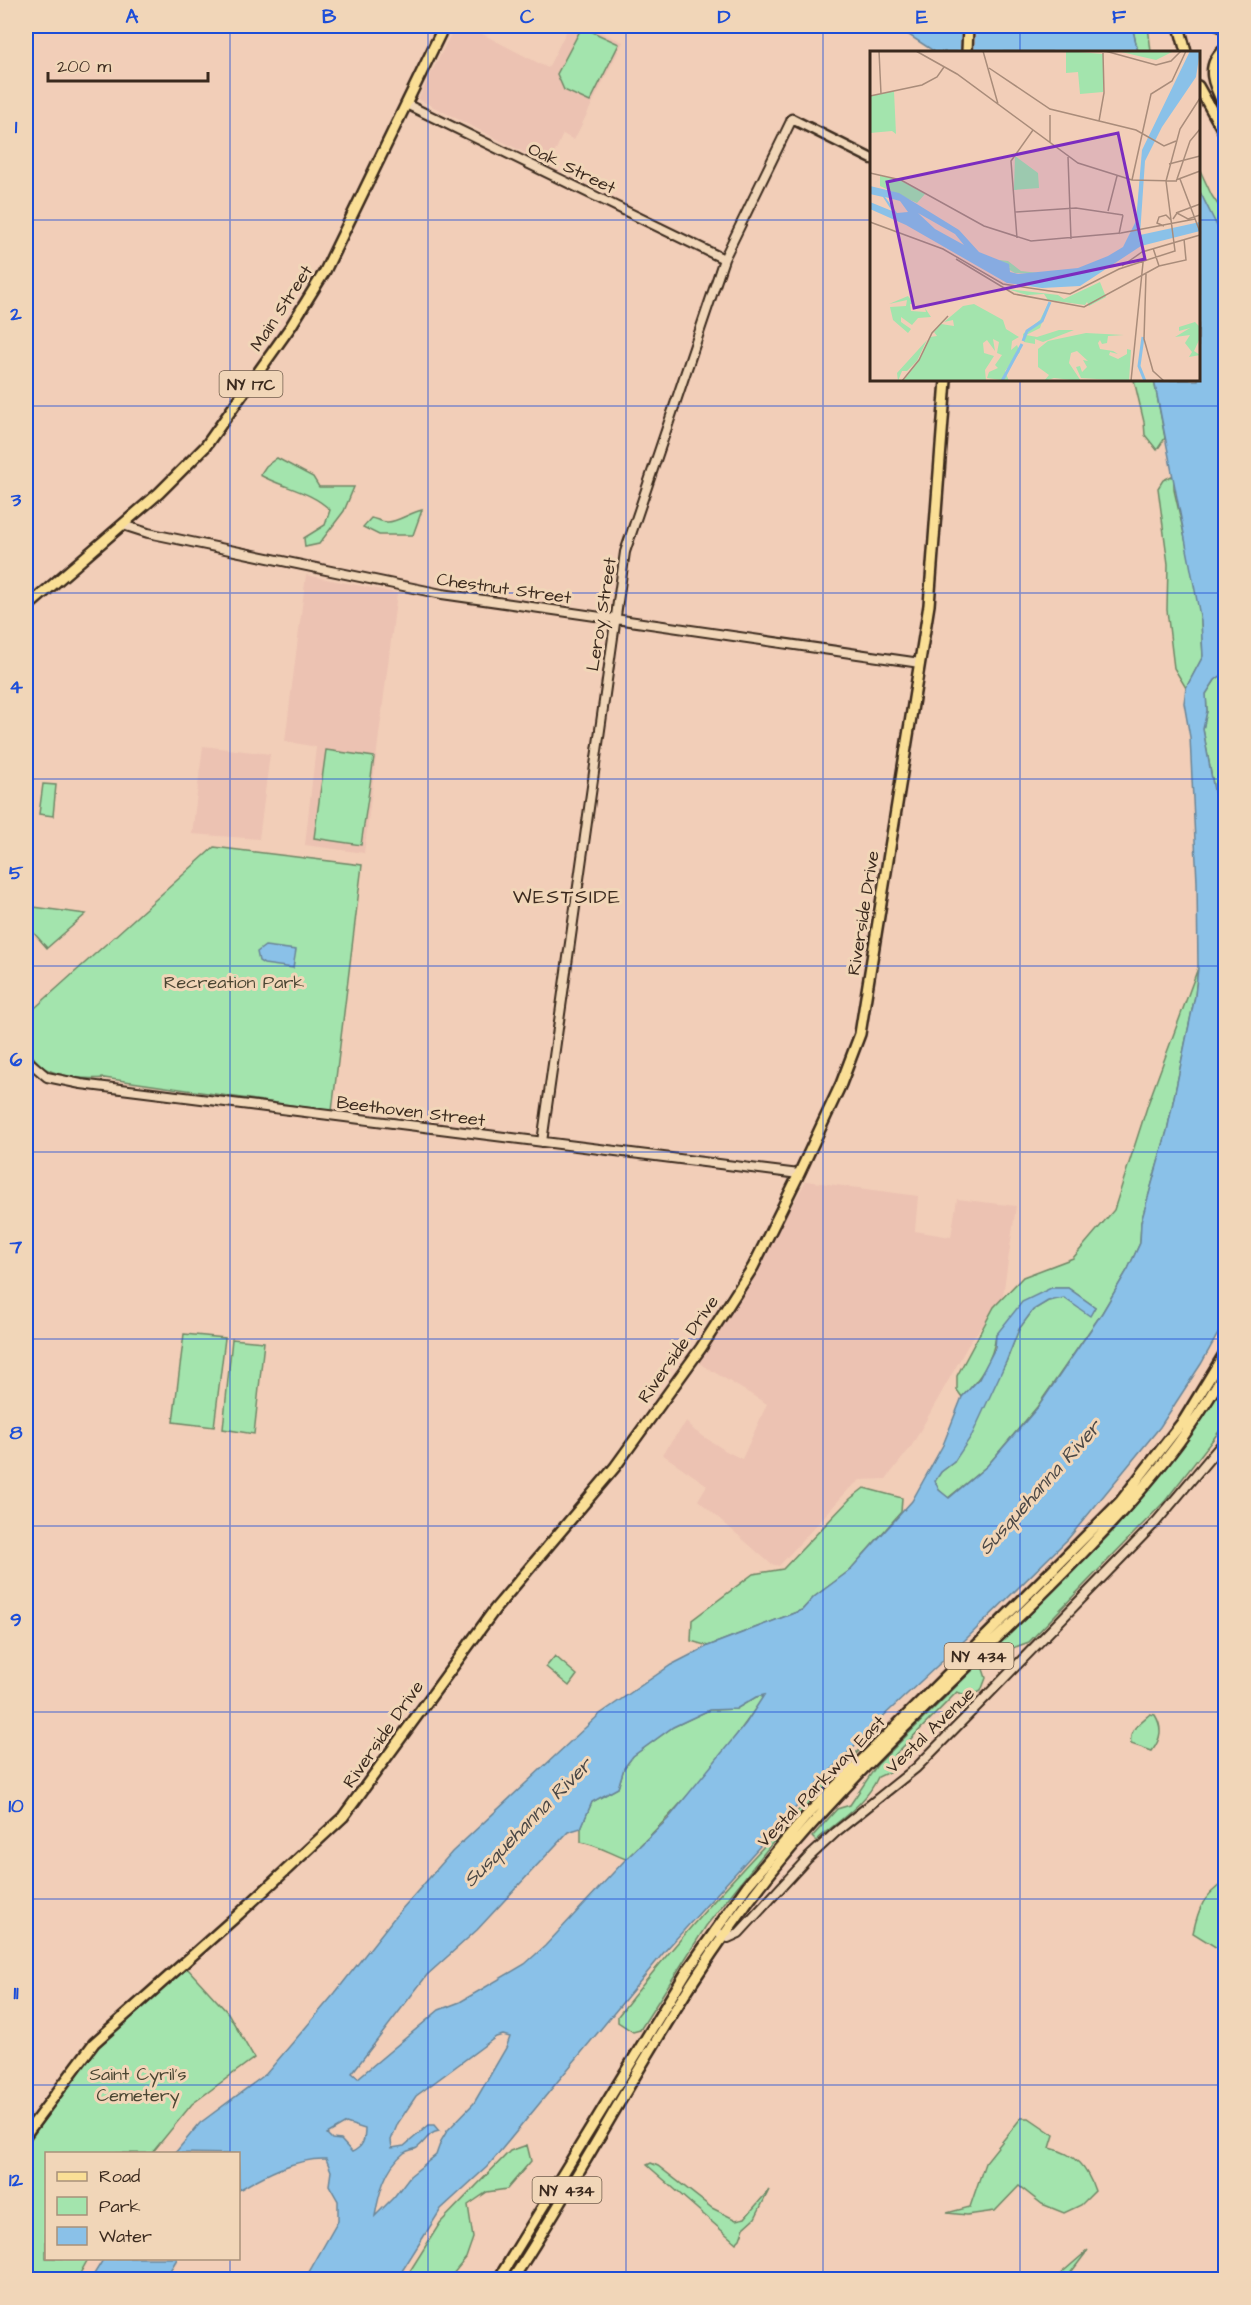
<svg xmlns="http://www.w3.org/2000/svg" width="1251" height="2305" font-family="'Architects Daughter',sans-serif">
	<rect width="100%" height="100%" fill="#f2ceb8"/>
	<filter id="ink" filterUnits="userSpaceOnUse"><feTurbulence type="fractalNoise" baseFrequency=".0167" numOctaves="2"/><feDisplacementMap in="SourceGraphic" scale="12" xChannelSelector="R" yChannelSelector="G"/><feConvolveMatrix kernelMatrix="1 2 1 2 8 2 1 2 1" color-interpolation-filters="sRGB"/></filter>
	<g filter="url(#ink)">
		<!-- built -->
		<path fill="#ecc2b2" d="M455 26H467L548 68 569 26H587L623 42 574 140 563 134 549 165 418 99Z
			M306 575 397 593 364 853 305 845 316 747 285 741Z
			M203 746 270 754 259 839 192 834Z
			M806 1181 918 1196 915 1231 951 1237 957 1199 1016 1206 1002 1302 971 1340 911 1447 886 1479 860 1480 850 1488 779 1566 771 1564 698 1500 707 1485 662 1454 686 1422 695 1431 726 1451 742 1459 767 1404 699 1363Z"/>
		<!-- green -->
		<path fill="#a3e4ad" stroke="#6f8766" stroke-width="1.5" d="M1132 26H1148L1151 52H1138Z
			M582 27 619 44 590 102 564 90 557 74Z
			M1198 166 1212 196 1225 215V244L1199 190Z
			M1134 380H1154L1165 438 1157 450 1145 435 1144 422Z
			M277 458 313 477 319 487H354L344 511 319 544 305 547 304 538 325 525 330 510C311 491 283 488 260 475L266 466Z
			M1174 475V490L1195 582 1201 621 1203 656 1186 688 1174 668 1167 610 1168 564 1158 488 1163 480Z
			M422 510 413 535H379L363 527 371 518C376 519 382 522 387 522 396 523 411 512 422 510Z
			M1225 672V890L1217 807 1203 729 1207 711 1206 694 1215 680Z
			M326 750 374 757 361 845 314 838Z
			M43 784 56 785 53 816 39 814Z
			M214 847 362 865 332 1111 104 1078C85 1080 63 1077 46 1069 39 1066 31 1054 26 1048V1016Z
			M26 906 86 914 47 948 26 924Z
			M1198 968 1195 996 1167 1131 1141 1222 1140 1243 1128 1269 1102 1313 1037 1407 987 1466 948 1498 939 1490 935 1481 941 1472 954 1462 1006 1362 1019 1329 1033 1310 1048 1301 1064 1297 1090 1315 1095 1307 1068 1288H1051L996 1335C993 1360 980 1379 962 1397L957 1390V1376L994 1307 1023 1277 1073 1258 1114 1210 1148 1104Z
			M184 1334 225 1338 214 1427 173 1422Z
			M232 1339 264 1342 254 1434 223 1429Z
			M1225 1379V1424L1165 1501 1029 1642 999 1653 983 1669 986 1678 981 1691 970 1697 957 1692 895 1755 891 1771 878 1777C865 1806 838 1820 816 1841L812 1837 837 1809 850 1805 877 1765 1113 1531 1167 1466Z
			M864 1488 902 1498 901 1512 849 1571 814 1597 802 1610 708 1646 691 1641 692 1620 753 1574 783 1569 850 1499Z
			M555 1656 577 1675 569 1686 546 1667Z
			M765 1695C725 1755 678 1810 626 1859 610 1853 597 1845 581 1842V1828L592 1802 618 1788 624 1768 633 1756 673 1727 709 1710 736 1709 756 1697Z
			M1150 1714 1155 1715C1163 1728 1161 1739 1152 1751L1131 1744C1128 1730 1140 1723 1150 1714Z
			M869 1740 769 1847 706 1926 640 2030 633 2032 618 2022V2016C694 1918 779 1827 869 1740Z
			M1225 1881V1906L1222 1923 1225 1924V1953L1193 1933C1199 1906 1203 1897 1225 1881Z
			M187 1968 228 2013 254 2058 192 2104 152 2153 46 2154V2258L88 2259 77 2279 26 2280V2146L79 2068 107 2037Z
			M1021 2118H1029L1054 2135 1050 2148C1075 2154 1087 2167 1095 2191L1081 2205 1064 2213 1042 2204 1019 2186 995 2211 967 2215 947 2213 970 2207 985 2163Z
			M527 2145 531 2161 507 2189 487 2192 468 2205 473 2238 466 2258 453 2274 445 2279H405L440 2223 510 2151Z
			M651 2163 658 2166 712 2208 736 2220 745 2218 769 2190 755 2218 744 2228 740 2239 736 2243 647 2165Z
			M1088 2250 1066 2279H1056L1058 2276Z"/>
		<!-- water -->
		<path fill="#8ac1e8" stroke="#6a8597" stroke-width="1.5" fill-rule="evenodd" d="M895 26H1132L1138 52H935Z
			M1199 190 1226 244V672L1215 680 1206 694 1207 711 1203 729 1217 807 1226 890 1225 1321 1201 1364 1160 1427 1068 1539 965 1640 877 1722 779 1825 665 1951 488 2166 441 2209 397 2279H298L309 2272 338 2221V2201L329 2185 331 2171 326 2159C296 2158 264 2175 239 2190L238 2154 175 2153 200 2123 266 2074 335 1993 394 1918 452 1852 600 1714 671 1665 708 1646 802 1610 814 1597 849 1571 912 1501 943 1445 962 1397 979 1379 995 1348 996 1335 1022 1302 1051 1288H1068L1095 1307 1090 1316 1064 1298 1048 1301 1033 1310 1019 1329 1006 1362 972 1435 954 1462 941 1472 935 1481 939 1490 949 1498 987 1466 1038 1407 1102 1313 1128 1269 1140 1243 1141 1222 1167 1131 1195 996 1198 968 1197 882 1190 737 1184 703 1186 688 1203 656 1201 621 1154 380H1198ZM764 1695 746 1723 668 1819 626 1859 545 1946 525 1964 460 2002 439 2010 358 2078 352 2073 427 1975 477 1930 568 1832 581 1828 592 1802 618 1788 624 1768 633 1756 673 1727 709 1710 736 1709 756 1697ZM503 2035 510 2037 506 2048 474 2103 447 2131 441 2141 436 2155 410 2176 394 2197 375 2216C379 2193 385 2168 404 2153 408 2150 413 2150 417 2148 426 2142 427 2133 439 2131L434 2125H429L404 2146 392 2148 391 2140 398 2123 416 2096 496 2037ZM346 2123 365 2129C365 2140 363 2147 352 2152L341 2140 332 2139 327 2134Z
			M265 946 296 950 293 968 264 964 259 961 257 952Z
			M104 2258H177V2259L165 2279H91Z"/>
		<!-- pier -->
		<path fill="#f2ceb8" d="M961 26H976L974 52H960Z"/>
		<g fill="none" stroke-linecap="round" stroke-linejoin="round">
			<defs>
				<path id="tertiary" d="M1218 26 1226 31
					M406 104 724 259
					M123 525 148 533 442 594 920 663
					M26 1059 47 1077 81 1084 799 1174
					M542 1142 625 552 724 259 792 119
					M715 1931 728 1938 739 1933 808 1858 836 1832 916 1768 980 1703 1156 1522 1226 1439"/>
				<path id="secondary" d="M792 119 872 159"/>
				<path id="primary" d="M1179 26 1186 52
					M1226 48C1202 66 1215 88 1226 109
					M967 52 968 26
					M1198 86 1226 136
					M26 608 159 493 205 447 291 326 325 271 444 26
					M26 2134 94 2043 239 1914 343 1817 495 1609 615 1467 701 1348 753 1267 799 1174 841 1084 860 1034 929 605 946 380
					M498 2280 689 1968 747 1886 809 1813 1120 1502 1184 1420 1226 1351
					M512 2280C606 2137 679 1979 791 1848 867 1759 954 1680 1037 1599 1108 1529 1178 1457 1226 1369"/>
			</defs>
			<!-- tertiary casing -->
			<use href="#tertiary" stroke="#3b2a1e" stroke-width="12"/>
			<!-- secondary casing -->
			<use href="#secondary" stroke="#3b2a1e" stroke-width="13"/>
			<!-- primary casing -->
			<use href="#primary" stroke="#3b2a1e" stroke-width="14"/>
			<!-- tertiary -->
			<use href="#tertiary" stroke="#f1d6b8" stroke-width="8"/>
			<!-- secondary -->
			<use href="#secondary" stroke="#f1d6b8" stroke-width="8"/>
			<!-- primary -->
			<use href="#primary" stroke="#fadf96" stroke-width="9"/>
		</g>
	</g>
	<!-- grid -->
	<path fill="none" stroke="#1d4ed8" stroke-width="1.5" stroke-opacity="0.55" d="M230 26V2154M428 26V2280M626 26V2280M823 26V2280M1020 26V52M26 220H872M1198 220H1226M1020 380V2280M26 406H1226M26 593H1226M26 779H1226M26 966H1226M26 1152H1226M26 1339H1226M26 1526H1226M26 1712H1226M26 1899H1226M26 2085H1226M230 2258V2280"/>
	<g text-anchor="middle" stroke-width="6" stroke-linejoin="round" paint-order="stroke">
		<!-- shield labels -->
		<g fill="#f1d6b8" stroke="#725e4c" stroke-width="1.5">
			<rect x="219.5" y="371" width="63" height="26" rx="4.5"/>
			<rect x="944.5" y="1643" width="69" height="26" rx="4.5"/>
			<rect x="532.5" y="2177" width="69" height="26" rx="4.5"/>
		</g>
		<g font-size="16" font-weight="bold" fill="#3b2a1e">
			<text x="251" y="390">NY 17C</text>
			<text x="979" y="1662">NY 434</text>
			<text x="567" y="2196">NY 434</text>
		</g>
		<!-- street labels -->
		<g font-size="18" fill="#3b2a1e" stroke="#f1d6b8">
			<text transform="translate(572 168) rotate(26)" y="6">Oak Street</text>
			<text transform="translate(281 308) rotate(-57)" y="6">Main Street</text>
			<text transform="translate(504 588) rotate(8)" y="6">Chestnut Street</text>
			<text transform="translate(601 614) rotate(-81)" y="6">Leroy Street</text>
			<text transform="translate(863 913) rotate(-81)" y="6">Riverside Drive</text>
			<text transform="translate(411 1111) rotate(7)" y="6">Beethoven Street</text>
			<text transform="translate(678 1349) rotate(-55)" y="6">Riverside Drive</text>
			<text transform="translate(930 1730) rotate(-44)" y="6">Vestal Avenue</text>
			<text transform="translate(383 1734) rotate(-55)" y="6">Riverside Drive</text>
			<text transform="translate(821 1781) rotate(-46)" y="6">Vestal Parkway East</text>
		</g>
		<!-- park labels -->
		<g font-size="18" fill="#4b4633" stroke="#f1d6b8">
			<text x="234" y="988">Recreation Park</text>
			<text x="138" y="2080">Saint Cyril's<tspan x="138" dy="21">Cemetery</tspan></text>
		</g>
		<!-- neighbourhood labels -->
		<g font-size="20" letter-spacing="1.5" fill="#3b2a1e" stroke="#f1d6b8">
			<text x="567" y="903">WESTSIDE</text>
		</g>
		<!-- water labels -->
		<g font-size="20" font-style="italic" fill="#4b4846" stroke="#f1d6b8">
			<text transform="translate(1039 1487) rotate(-48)" y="7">Susquehanna River</text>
			<text transform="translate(527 1822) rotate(-45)" y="7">Susquehanna River</text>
		</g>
	</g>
	<!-- overview -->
	<g transform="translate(870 51)">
		<rect width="330" height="330" fill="#f2ceb8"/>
		<path d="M196 0 233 3V41L210 43 208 21 196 22ZM247 0H304L286 9ZM24 40 26 83 22 80 0 82V45ZM145 105 168 122 169 137 144 139ZM10 125 28 128 55 143 47 152 10 135ZM120 208 141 217 129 209 138 210 151 220 177 223 145 222ZM230 231 236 246 219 255 217 251 215 254 178 249 174 243 157 244 137 238 188 244 194 248ZM38 245 44 253H40L41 260 56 261 55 257 61 266 48 267 42 274 31 266V271L41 278 38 282 23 269 20 256 36 255 37 249 19 253ZM179 251 170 277 156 284 167 286 189 279H204L173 291 165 288V293L154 291 153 283 170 269ZM104 253 133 269 136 278 149 286 142 290 141 299 147 294 150 301 135 320 139 330 117 327 119 321 128 317 125 314 132 304 127 302 129 291 123 288 125 300 117 289 113 292 114 302 124 305 115 319 116 330H33L49 310 60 286 67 285 64 281 71 273 84 275 83 269 74 271 93 255ZM325 271 330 276V287L324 300 330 304 319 306 322 301 315 292 320 284 305 286 320 277 309 280V276ZM216 282 254 284 238 285 237 292 232 293 230 289 228 292 230 298 243 300 248 303 240 301 239 304 248 308 257 303V298L261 299 259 330 211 327 206 316 210 315 212 321 217 316 213 309 218 310 207 300 201 302 199 312 211 330 184 327 174 330 179 324 168 316V298L178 290ZM57 289 47 310 37 320H32L28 330 27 322Z" fill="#a3e4ad"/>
		<path d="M320 0H330L326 26 292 76 275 110 270 184 330 171V180L271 195 210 235 172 237 137 232 36 174 0 158V151L22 160 13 146 0 143V135L29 142 89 179 109 201 139 213 140 221 148 223 208 217 238 205 253 196 266 170 272 99ZM15 146 30 150 38 161 27 162ZM48 162 85 183 94 194 65 178Z" fill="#8ac1e8" fill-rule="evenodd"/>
		<path fill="none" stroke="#8ac1e8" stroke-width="3" d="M273 286 269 315 275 330M153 290 157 280 172 270 180 251M132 330 152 293"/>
		<path fill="none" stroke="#a98c7a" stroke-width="1.5" d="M9 0 11 43M46 0 87 23 208 112 262 129 307 130M113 0 128 53M235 0 286 14 301 10 311 0M119 17 180 58 266 79 294 95 306 90M0 45 52 34 67 26 74 16M180 64V91M229 70 234 42 233 2M198 106 201 188M299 113 330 105M0 122 31 129 114 175 161 190 251 182 325 168M307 128 320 90 330 78M310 128 330 181M262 129 281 43 302 30 316 0M306 129 330 120M296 130 310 78 330 47M238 160 247 125M145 161 206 157 253 164M306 162 330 153M303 168 307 162 318 168 330 164M0 171 73 198 133 233 200 243 249 218 305 200 296 130M294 175 287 172 289 166 296 164 301 169M249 183 253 164M147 187 141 110 163 79M283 197 289 215M86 208 144 243 214 256 289 215 316 209 314 188M252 215 272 201 330 184M276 223 274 288 283 320 294 330M32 330 49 309 62 282 78 265M261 330 274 202"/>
		<path fill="#7b2cbf" fill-opacity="0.15" stroke="#7b2cbf" stroke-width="3" d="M248 82 275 208 44 257 17 131Z"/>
		<rect width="330" height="330" fill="none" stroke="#3b2a1e" stroke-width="3"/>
	</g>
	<!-- margin -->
	<rect width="1251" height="2305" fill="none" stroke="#f1d6b8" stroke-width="66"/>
	<!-- legend -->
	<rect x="45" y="2152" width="195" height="108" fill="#f1d6b8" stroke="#a8917a" stroke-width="1.5"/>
	<rect x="57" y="2172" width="30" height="9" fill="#fadf96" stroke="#a8917a" stroke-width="1.5"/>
	<text x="99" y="2182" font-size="18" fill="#3b2a1e">Road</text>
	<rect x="57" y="2197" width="30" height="18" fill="#a3e4ad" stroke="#a8917a" stroke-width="1.5"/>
	<text x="99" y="2212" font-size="18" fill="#3b2a1e">Park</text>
	<rect x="57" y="2227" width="30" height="18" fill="#8ac1e8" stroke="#a8917a" stroke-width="1.5"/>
	<text x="99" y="2242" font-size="18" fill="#3b2a1e">Water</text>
	<!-- scale -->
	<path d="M48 72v9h160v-9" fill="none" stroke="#3b2a1e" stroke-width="3"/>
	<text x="57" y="72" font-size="18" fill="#3b2a1e" stroke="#f1d6b8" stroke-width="4.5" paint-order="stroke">200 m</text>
	<rect x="33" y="33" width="1185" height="2239" fill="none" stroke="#1d4ed8" stroke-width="2"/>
	<g font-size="20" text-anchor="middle" font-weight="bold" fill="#1d4ed8">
		<text x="132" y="23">A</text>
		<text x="329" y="23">B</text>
		<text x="527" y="23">C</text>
		<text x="724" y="23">D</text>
		<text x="922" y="23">E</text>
		<text x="1119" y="23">F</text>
		<text x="16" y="133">1</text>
		<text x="16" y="320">2</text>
		<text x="16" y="506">3</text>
		<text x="16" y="693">4</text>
		<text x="16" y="879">5</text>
		<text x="16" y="1066">6</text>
		<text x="16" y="1253">7</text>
		<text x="16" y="1439">8</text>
		<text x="16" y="1626">9</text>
		<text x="16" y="1812">10</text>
		<text x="16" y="1999">11</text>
		<text x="16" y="2186">12</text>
	</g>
</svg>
